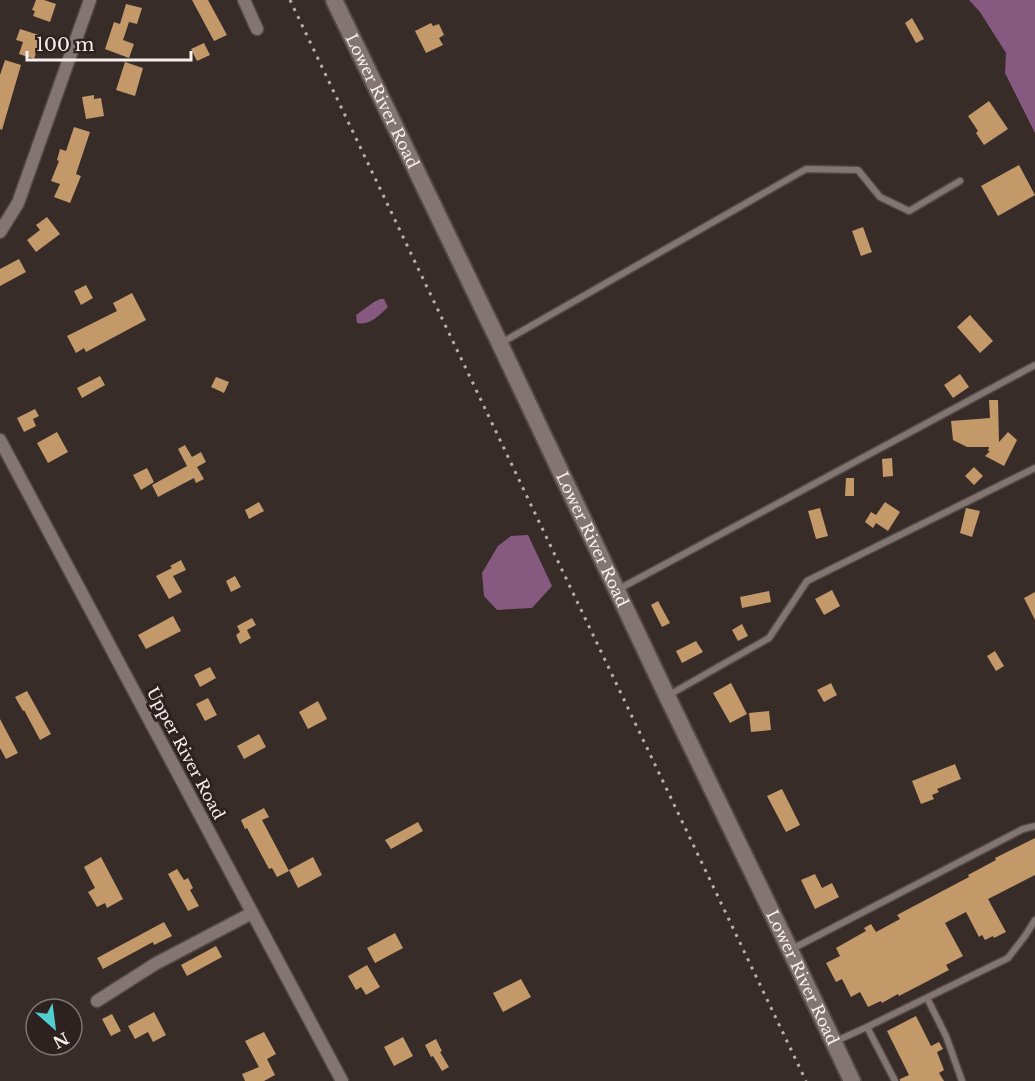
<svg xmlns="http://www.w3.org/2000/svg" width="1035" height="1081" font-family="'Libre Baskerville',serif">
	<rect width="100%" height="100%" fill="#372c28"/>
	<!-- water -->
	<path fill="#865980" d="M969 0H1035V133L1005 73 1006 53 980 12Z
		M380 299H384L388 307C380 315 369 326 357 323L356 315 374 302Z
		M528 535 552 586 532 608 497 610 484 596 482 573 498 546 511 536Z"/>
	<!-- building -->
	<path fill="#c3996a" d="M36 0H44L56 4 50 22 33 16 35 11 32 10Z
		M192 0H208L227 35 214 41Z
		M126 4 142 8 137 24 129 22 123 40 134 44 129 58 105 49 114 22 120 24Z
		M912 18 924 39 916 43 905 23Z
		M431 23 433 26 439 24 444 35 439 38 443 45 426 53 415 31Z
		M20 29 42 36 34 59 19 54 23 42 16 40Z
		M204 43 210 55 197 61 191 49Z
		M5 60 21 65 2 130 0 129V75Z
		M125 62 143 68 135 96 116 90Z
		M94 95V99L101 98 104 116 86 119 82 97Z
		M989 101 1008 129 984 145 976 133 978 131 968 116Z
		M74 127 90 132 76 174 81 176 70 203 54 197 60 184 51 181 59 161 57 160 60 149 66 151Z
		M1019 165 1035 195 998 216 981 186Z
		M47 217 60 234 36 252 27 240 40 230 36 225Z
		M863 227 872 252 861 256 852 231Z
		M19 259 26 272 0 286V269Z
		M86 285 93 298 81 305 74 291Z
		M132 293 146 320 86 352 84 348 76 353 67 336 117 311 113 303Z
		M970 315 993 341 980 353 957 327Z
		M960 374 969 387 953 398 944 385Z
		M100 376 105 385 82 398 77 388Z
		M216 377 229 382 224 393 211 387Z
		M989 400H998L999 442 1008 432 1017 440 1004 466 985 456 990 451H988L989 447H967L953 440 951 421 990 418Z
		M35 409 39 416 33 419 36 426 24 432 17 418Z
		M57 432 68 452 48 463 37 443Z
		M185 445 192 457 201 452 206 462 197 467 204 479 196 483 194 478 158 497 152 485 187 466 178 449Z
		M892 458 893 476 883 477 882 459Z
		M974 467 983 476 974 485 965 476Z
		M147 468 154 482 141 490 133 475Z
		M846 478H854V496H845Z
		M259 502 264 511 249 519 245 510Z
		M885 502 900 512 888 531 876 523 873 528 865 522 871 512 876 515Z
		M820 508 828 536 816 539 808 511Z
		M966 508 980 511 972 537 960 533Z
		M181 560 186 570 173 576 182 592 169 599 156 576 172 568 170 566Z
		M235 576 241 587 231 592 226 581Z
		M832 590 840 606 824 615 815 599Z
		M769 591 771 602 742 608 740 597Z
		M1035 592V620L1024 598Z
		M658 601 670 623 662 627 651 605Z
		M173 616 181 631 146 649 138 635Z
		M252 618 256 625 247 630 251 638 240 644 236 635 240 632 237 626Z
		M742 624 748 636 738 641 732 630Z
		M696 641 703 652 682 663 676 651Z
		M995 651 1004 666 996 671 987 656Z
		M210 667 216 678 200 687 194 675Z
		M731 683 747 714 730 723 713 693Z
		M831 683 837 695 824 702 817 690Z
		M27 691 51 734 40 740 24 710 23 711 15 697Z
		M208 698 217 715 205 721 196 704Z
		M318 701 327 719 308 729 299 712Z
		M769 711 771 730 751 732 749 713Z
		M0 719 18 753 6 759 0 748Z
		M259 734 266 747 244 759 237 746Z
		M955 764 961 779 937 789 939 792 932 795 934 799 921 804 912 781Z
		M782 789 800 825 786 832 767 796Z
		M264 808 269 817 262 820 289 871 277 877 272 868 269 869 247 828 245 829 241 820Z
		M418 822 423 831 391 849 385 840Z
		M1035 838V875L988 899 1006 932 994 938 993 936 985 940 982 935 979 937 966 912 945 923 963 956 946 965 949 970 899 996 898 994 882 1003 881 1001 868 1007 860 992 851 997 842 979 836 982 826 963 840 956 836 948 866 931 864 928 871 924 876 932 900 919 897 915 969 877 968 875 996 860 995 858Z
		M101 857 123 899 107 908 105 903 97 907 88 892 95 888 84 867Z
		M313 857 322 875 298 888 289 870Z
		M177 869 184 880 188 878 193 888 190 890 199 906 188 911 168 874Z
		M815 874 822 888 832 883 839 897 815 909 801 880Z
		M164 922 172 936 154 945 153 942 103 969 97 958Z
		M395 933 403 948 375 963 367 948Z
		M216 946 222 957 187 976 181 965Z
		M367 965 380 987 366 995 361 987 356 990 348 976Z
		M521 979 531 997 503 1012 493 993Z
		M154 1012 166 1035 153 1042 148 1032 135 1039 128 1026Z
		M112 1014 121 1031 111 1036 102 1019Z
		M916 1016 931 1046 939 1042 943 1049 937 1052 944 1070 939 1073 944 1081H900V1079L909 1075 887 1031Z
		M264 1032 276 1054 267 1059 275 1075 264 1081H245L242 1074 259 1067 245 1041Z
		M403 1037 413 1056 394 1066 384 1047Z
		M436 1039 442 1051 440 1052 449 1067 442 1071 433 1056 431 1057 425 1045Z"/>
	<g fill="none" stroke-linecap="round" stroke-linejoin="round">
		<defs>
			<path id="service" d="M501 343 806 169 858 170 880 197 909 211 960 181
				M617 590 1035 365
				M669 695 769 638 807 581 1035 468
				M792 949 1023 829 1035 826
				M927 998 946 1036 962 1081
				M867 1027 895 1081
				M834 1042 867 1027 1008 958 1025 936 1035 920"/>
			<path id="minor" d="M244 0 257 29
				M0 232 18 203 90 0
				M0 440 342 1081
				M97 1001 155 964 252 913"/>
			<g id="tertiary">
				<path id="s1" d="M334 0 500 344 667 696 790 950 852 1081"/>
			</g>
		</defs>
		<!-- service casing -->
		<use href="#service" stroke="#524946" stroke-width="9"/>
		<!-- minor casing -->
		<use href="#minor" stroke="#524946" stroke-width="15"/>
		<!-- tertiary casing -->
		<use href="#tertiary" stroke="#524946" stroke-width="20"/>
		<!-- service -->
		<use href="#service" stroke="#837572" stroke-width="6"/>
		<!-- minor -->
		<use href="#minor" stroke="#837572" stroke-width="12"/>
		<!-- tertiary -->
		<use href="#tertiary" stroke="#837572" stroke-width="16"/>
		<!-- rail -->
		<path stroke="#b8afac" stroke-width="3" stroke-dasharray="3 6" stroke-linecap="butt" d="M290 0 806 1081"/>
	</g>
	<g text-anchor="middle" stroke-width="6" stroke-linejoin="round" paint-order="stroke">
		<!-- street labels -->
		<g font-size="16" fill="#f8f0ee" stroke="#2d221f">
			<text dy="6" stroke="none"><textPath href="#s1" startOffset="112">Lower River Road</textPath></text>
			<text dy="6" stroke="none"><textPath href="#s1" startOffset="598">Lower River Road</textPath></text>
			<text transform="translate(186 753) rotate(62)" y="6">Upper River Road</text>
			<text dy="6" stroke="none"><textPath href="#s1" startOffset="1084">Lower River Road</textPath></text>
		</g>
	</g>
	<!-- north arrow -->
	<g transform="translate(54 1027) rotate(152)"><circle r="28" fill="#2d221f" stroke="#7e7472" stroke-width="1.5"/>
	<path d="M0-4.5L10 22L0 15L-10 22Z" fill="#52cdd0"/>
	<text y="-9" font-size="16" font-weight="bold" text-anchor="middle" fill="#f8f0ee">N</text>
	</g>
	<!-- scale -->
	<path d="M27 51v9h164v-9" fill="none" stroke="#f8f0ee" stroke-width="3"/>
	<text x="36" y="51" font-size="18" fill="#f8f0ee" stroke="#2d221f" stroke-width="4.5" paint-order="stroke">100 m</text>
</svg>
